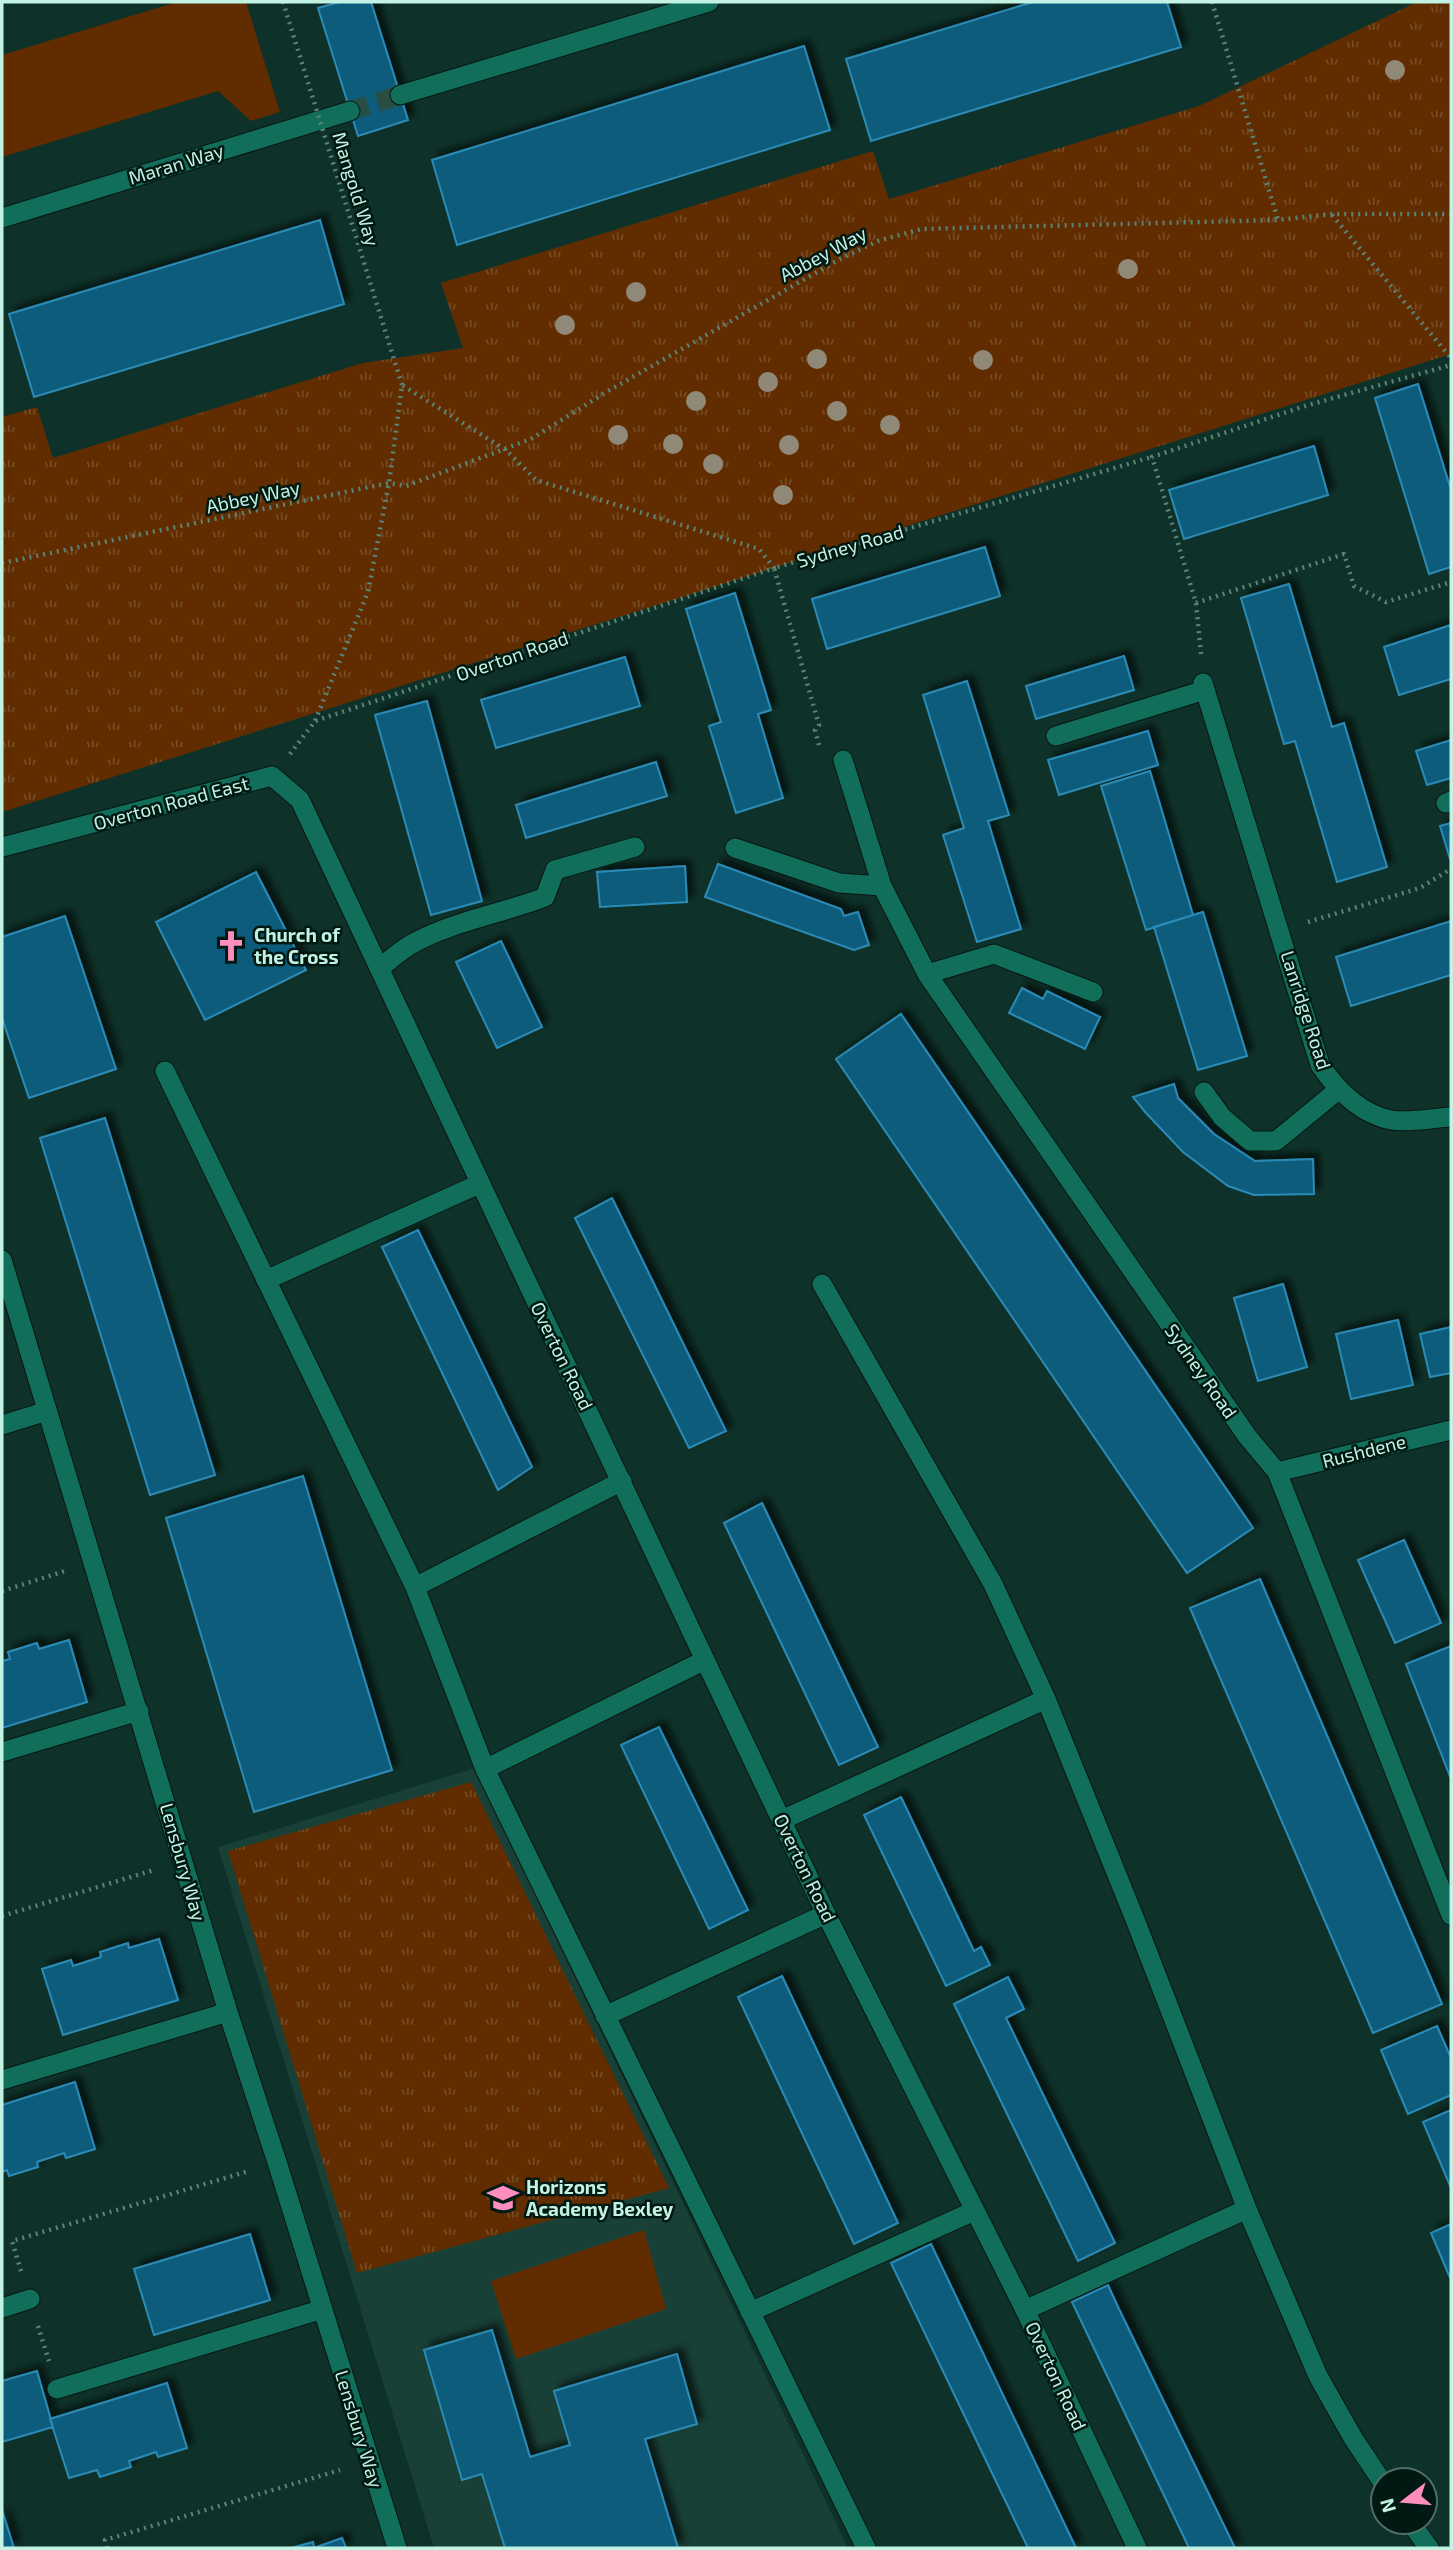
<svg xmlns="http://www.w3.org/2000/svg" width="1453" height="2550" font-family="'Exo 2',sans-serif">
	<defs>
		<pattern id="park-tufts" width="24" height="20" patternUnits="userSpaceOnUse" patternTransform="scale(1.75)"><rect width="24" height="20" fill="#612d00"/><path d="M3 7l-1-3M5 7V3M7 7l1-3M15 17l-1-3M17 17v-4M19 17l1-3" fill="none" stroke="#764c25"/></pattern>
		<filter id="shadow"><feDropShadow dx="6" dy="-6" stdDeviation="3.5" flood-color="#0009"/></filter>
	</defs>
	<rect width="100%" height="100%" fill="#0e3229"/>
	<!-- built -->
	<path fill="#184036" d="M475 1768 848 2548H434L218 1847Z"/>
	<!-- grass -->
	<path fill="#612d00" d="M177 2H246L280 112 251 121 218 91 2 157V55Z
		M644 2230 666 2309 516 2359 491 2281Z"/>
	<!-- park -->
	<path fill="url(#park-tufts)" d="M1417 2H1451V354L2 812V417L37 407 53 458 363 363 463 348 441 283 873 151 889 199 1199 106Z
		M471 1782 669 2188 357 2273 228 1851Z"/>
	<!-- building -->
	<path fill="#0e5b7c" stroke="#2c8bb7" stroke-width="2" filter="url(#shadow)" d="M340 2H371L408 120 358 136 318 8Z
		M1033 2H1167L1181 47 871 141 846 59Z
		M804 46 830 130 457 245 432 160Z
		M320 220 344 304 34 397 9 314Z
		M1418 384 1451 490V567L1429 574 1375 398Z
		M1314 446 1328 495 1184 539 1169 490Z
		M985 547 1000 596 827 649 812 599Z
		M1289 584 1332 727 1344 723 1387 867 1337 882 1295 741 1284 744 1241 598Z
		M735 593 771 710 758 714 783 798 736 813 709 726 721 722 686 609Z
		M1451 625V679L1399 695 1384 647Z
		M1124 656 1134 690 1036 719 1026 686Z
		M625 657 640 706 496 748 481 700Z
		M967 681 1009 815 988 821 1021 929 977 942 943 835 964 828 923 695Z
		M427 701 482 901 431 915 375 715Z
		M1148 731 1158 765 1059 795 1048 760Z
		M1451 740V778L1427 785 1416 751Z
		M656 762 667 796 526 838 516 805Z
		M1150 771 1193 915 1146 930 1101 786Z
		M1451 823V859H1450L1440 826Z
		M718 864 841 909 844 916 858 912 869 945 854 950 705 897Z
		M685 866 687 902 600 907 597 872Z
		M256 872 306 970 205 1020 156 922Z
		M1203 912 1247 1056 1198 1070 1154 927Z
		M65 916 116 1069 29 1098 2 1018V937Z
		M1451 921V975L1351 1006 1336 957Z
		M501 941 542 1027 497 1048 456 962Z
		M1022 988 1043 999 1047 991 1100 1017 1085 1049 1009 1013Z
		M901 1014 1253 1528 1187 1573 836 1059Z
		M1174 1084 1178 1098 1214 1134 1255 1161 1313 1159 1314 1194 1254 1195 1228 1186 1183 1152 1146 1113 1133 1097Z
		M105 1118 215 1475 150 1495 40 1138Z
		M612 1198 726 1431 689 1448 575 1218Z
		M418 1230 532 1467 498 1490 382 1247Z
		M1283 1284 1307 1367 1258 1381 1234 1298Z
		M1398 1320 1413 1385 1351 1399 1336 1334Z
		M1451 1327V1373L1430 1377 1420 1334Z
		M303 1476 392 1770 254 1812 166 1518Z
		M762 1503 878 1747 839 1765 724 1523Z
		M1404 1540 1441 1623 1395 1643 1358 1560Z
		M1260 1579 1442 2004 1373 2033 1190 1608Z
		M69 1640 87 1702 2 1728V1661L10 1659 8 1652 37 1643 39 1649Z
		M1451 1646V1779L1406 1664Z
		M659 1727 748 1910 709 1929 621 1745Z
		M901 1797 974 1951 981 1947 990 1965 946 1986 864 1815Z
		M159 1939 178 2000 63 2035 42 1969 71 1960 73 1966 101 1957 100 1952 128 1943 129 1948Z
		M782 1976 898 2223 854 2244 738 1997Z
		M1008 1977 1024 2009 1006 2018 1115 2243 1078 2261 954 2004Z
		M1437 2026 1451 2058V2095L1408 2114 1381 2050Z
		M75 2082 95 2149 66 2158 64 2153 37 2162 38 2167 9 2176 7 2170 2 2172V2105Z
		M1451 2110V2188L1423 2122Z
		M1451 2224V2280L1431 2233Z
		M250 2234 270 2300 154 2335 134 2269Z
		M931 2244 1076 2548H1028L891 2263Z
		M1108 2285 1119 2309 1235 2548H1189L1072 2302Z
		M492 2330 530 2457 570 2445 554 2391 677 2354 697 2424 645 2439 678 2548H505L482 2474 462 2480 424 2350Z
		M37 2371 53 2427 2 2442V2381Z
		M167 2383 187 2448 158 2457 156 2452 129 2461 131 2467 100 2477 97 2470 69 2478 50 2419Z
		M2 2510 14 2548H2Z
		M342 2538 346 2548H291L313 2542 314 2548Z"/>
	<g fill="none" stroke-linecap="round" stroke-linejoin="round">
		<!-- minor-tunnel -->
		<path stroke="#294f45" stroke-width="19" stroke-dasharray="19 10" stroke-linecap="butt" d="M350 111 400 95"/>
		<defs>
			<path id="service" d="M1056 736 1205 690
				M1446 803 1451 801
				M735 848 839 883 882 886
				M380 968C390 960 400 951 410 945 452 921 501 914 545 897L555 870 635 847
				M927 974 994 954 1093 992
				M165 1071 415 1587 485 1769 866 2548
				M1204 1092 1222 1117 1250 1141H1276L1338 1090
				M822 1284 993 1584 1046 1699 1134 1917 1247 2209 1318 2376 1353 2438 1383 2483
				M415 1587 622 1481
				M485 1769 705 1660
				M782 1820 1046 1699
				M605 2016 826 1914
				M1025 2310 1247 2209
				M750 2312 974 2211
				M1410 2522 1429 2548"/>
			<path id="pedestrian" d="M2 2308 30 2299"/>
			<path id="minor" d="M400 95 709 2
				M2 218 350 111
				M1203 683 1320 1065C1337 1090 1360 1114 1391 1120 1409 1123 1433 1118 1451 1117
				M843 760 882 886 927 974 1247 1436 1277 1472 1451 1915
				M2 847 272 776 300 800 705 1660 826 1914 1025 2310 1137 2548
				M2 1260 228 2012 277 2162 397 2548
				M266 1280 479 1184
				M2 1425 47 1411
				M1277 1472 1451 1430
				M2 1752 139 1711
				M2 2080 228 2012
				M57 2389 323 2309"/>
		</defs>
		<!-- service casing -->
		<use href="#service" stroke="#081612" stroke-width="21"/>
		<!-- pedestrian casing -->
		<use href="#pedestrian" stroke="#081612" stroke-width="21"/>
		<!-- minor casing -->
		<use href="#minor" stroke="#081612" stroke-width="21"/>
		<!-- path -->
		<path stroke="#5a8478" stroke-width="4.5" stroke-dasharray="2 5" stroke-linecap="butt" d="M1212 2 1278 220
			M1332 215 1451 358
			M2 563 389 483 406 486 531 439 608 391 840 259 878 241 921 229 1278 220 1332 214H1451
			M1196 603 1344 554 1354 586 1386 602 1451 582
			M1201 654 1196 603 1152 457 1305 406 1451 365
			M819 745 815 730 819 725 774 568 1152 457
			M290 754 315 721 774 568 759 549 536 480 506 450 402 385 389 483 368 592 315 721
			M1308 922 1420 888 1449 870
			M2 1591 65 1571
			M2 1916 154 1870
			M21 2271 12 2241 249 2171
			M38 2326 49 2361
			M107 2548 105 2540 340 2470"/>
		<!-- service -->
		<use href="#service" stroke="#106e5a" stroke-width="19"/>
		<!-- pedestrian -->
		<use href="#pedestrian" stroke="#106e5a" stroke-width="19"/>
		<!-- minor -->
		<use href="#minor" stroke="#106e5a" stroke-width="19"/>
		<!-- path-bridge -->
		<path stroke="#5a8478" stroke-width="4.5" stroke-dasharray="2 5" stroke-linecap="butt" d="M283 2 402 385"/>
	</g>
	<!-- trees -->
	<g fill="#908977">
		<circle cx="1395" cy="70" r="10"/>
		<circle cx="1128" cy="269" r="10"/>
		<circle cx="636" cy="292" r="10"/>
		<circle cx="565" cy="325" r="10"/>
		<circle cx="817" cy="359" r="10"/>
		<circle cx="983" cy="360" r="10"/>
		<circle cx="768" cy="382" r="10"/>
		<circle cx="696" cy="401" r="10"/>
		<circle cx="837" cy="411" r="10"/>
		<circle cx="890" cy="425" r="10"/>
		<circle cx="618" cy="435" r="10"/>
		<circle cx="673" cy="444" r="10"/>
		<circle cx="789" cy="445" r="10"/>
		<circle cx="713" cy="464" r="10"/>
		<circle cx="783" cy="495" r="10"/>
	</g>
	<!-- icons -->
	<defs>
		<symbol id="church-bare" viewBox="-9 -9 18 18"><path d="M-1.2-6h2.4v3.5h3.3v2.4h-3.3V6h-2.4V-.1h-3.3v-2.4h3.3Z" fill="#fd8ebe" stroke="#021812" stroke-width="2.5" paint-order="stroke"/></symbol>
		<symbol id="school-bare" viewBox="-9 -9 18 18"><path d="M0-5L7-2L0 1L-7-2ZM-4 1L0 2.5L4 1V4Q0 6-4 4Z" fill="#fd8ebe" stroke="#021812" stroke-width="2.5" paint-order="stroke"/></symbol>
	</defs>
	<g fill-rule="evenodd">
		<use href="#church-bare" x="209" y="924" width="44" height="44"/>
		<use href="#school-bare" x="481" y="2176" width="44" height="44"/>
	</g>
	<g text-anchor="middle" stroke-width="5" stroke-linejoin="round" paint-order="stroke">
		<!-- street labels -->
		<g font-size="19" fill="#c1f2e3" stroke="#021812">
			<text transform="translate(176 164) rotate(-17)" y="7">Maran Way</text>
			<text transform="translate(356 189) rotate(73)" y="7">Mangold Way</text>
			<text transform="translate(823 254) rotate(-28)" y="7">Abbey Way</text>
			<text transform="translate(253 497) rotate(-12)" y="7">Abbey Way</text>
			<text transform="translate(850 546) rotate(-16)" y="7">Sydney Road</text>
			<text transform="translate(512 656) rotate(-19)" y="7">Overton Road</text>
			<text transform="translate(171 803) rotate(-15)" y="7">Overton Road East</text>
			<text transform="translate(1306 1010) rotate(72)" y="7">Lanridge Road</text>
			<text transform="translate(562 1356) rotate(64)" y="7">Overton Road</text>
			<text transform="translate(1201 1371) rotate(55)" y="7">Sydney Road</text>
			<text transform="translate(1364 1451) rotate(-14)" y="7">Rushdene</text>
			<text transform="translate(183 1862) rotate(74)" y="7">Lensbury Way</text>
			<text transform="translate(805 1868) rotate(64)" y="7">Overton Road</text>
			<text transform="translate(1056 2376) rotate(65)" y="7">Overton Road</text>
			<text transform="translate(359 2429) rotate(73)" y="7">Lensbury Way</text>
		</g>
		<!-- poi labels -->
		<g font-size="19" font-weight="bold" fill="#c1f2e3" stroke="#021812" text-anchor="start">
			<text x="254" y="942">Church of<tspan x="254" dy="22">the Cross</tspan></text>
			<text x="526" y="2194">Horizons<tspan x="526" dy="22">Academy Bexley</tspan></text>
		</g>
	</g>
	<!-- border -->
	<rect width="1453" height="2550" fill="none" stroke="#c1f2e3" stroke-width="7"/>
	<!-- north arrow -->
	<g transform="translate(1404 2501) rotate(254)"><circle r="33" fill="#021812" stroke="#4e6f66" stroke-width="2"/>
	<path d="M0-5L12 26L0 18L-12 26Z" fill="#fd8ebe"/>
	<text y="-10" font-size="19" font-weight="bold" text-anchor="middle" fill="#c1f2e3">N</text>
	</g>
</svg>
